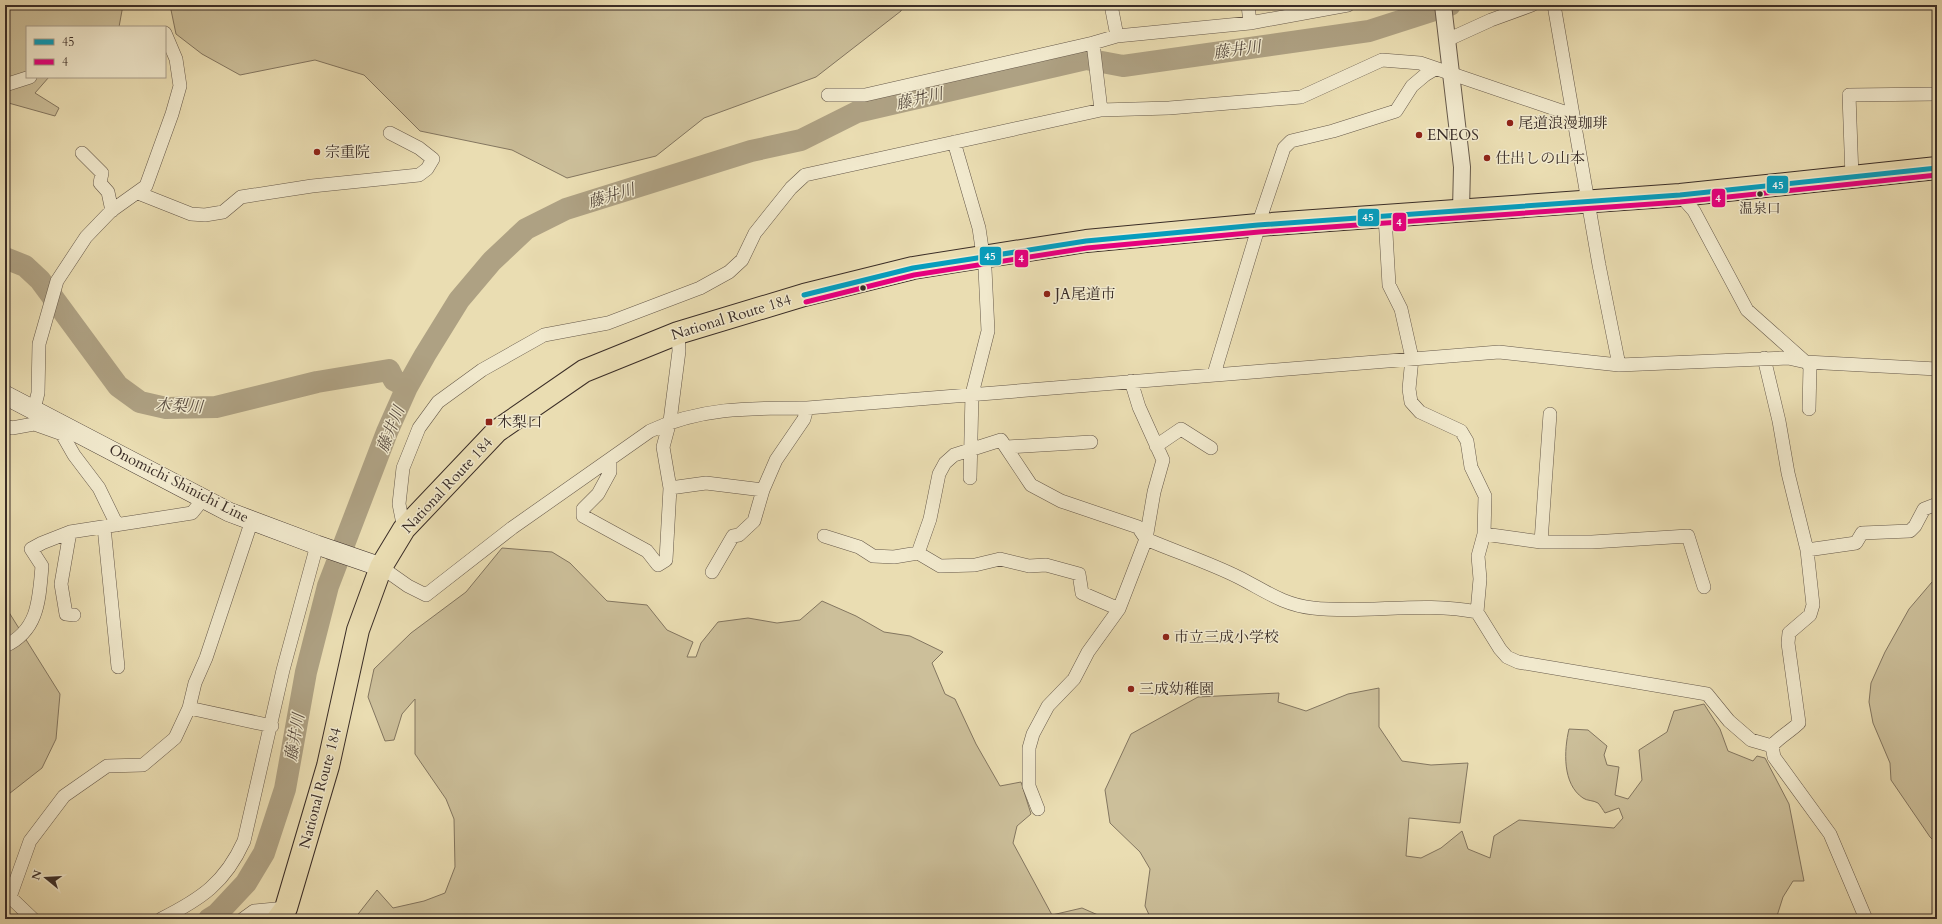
<svg xmlns="http://www.w3.org/2000/svg" width="1942" height="924" font-family="Cardo,'Noto Serif JP',serif">
	<rect width="100%" height="100%" fill="#eaddb2"/>
	<filter id="stains"><feTurbulence type="fractalNoise" baseFrequency=".005" numOctaves="4"/><feColorMatrix values="0 0 0 0 .2 0 0 0 0 .09 0 0 0 0 .02 0 0 0 .5 -.17"/></filter>
	<radialGradient id="worn" r=".72"><stop offset=".6" stop-color="#630" stop-opacity="0"/><stop offset="1" stop-color="#630" stop-opacity=".3"/></radialGradient>
	<!-- green -->
	<path fill="#ccbf9a" stroke="#837660" d="M5 5H123L119 27H27V77H49L35 93 59 108 55 116 5 102Z
		M170 5H903L901 11 816 77 704 118 656 156 567 178 512 150 420 131 364 75 315 60 240 75 202 54 176 34Z
		M502 548 552 552 570 563 607 601 647 605 667 630 693 642 687 657H696L701 643 718 622 748 618 777 623 800 620 822 601 856 616 884 632 910 636 943 652 932 663 945 694 955 699 976 744 1000 786 1021 782 1031 814 1017 826 1013 843 1052 915 1082 908 1098 915 1100 919H340L355 918 377 890 393 908 424 901 445 893 455 867 454 819 446 799 415 754V699L402 714 394 740 385 741 368 697 374 669 411 633 466 592Z
		M1937 579V844L1930 837 1891 780 1890 763 1873 723 1869 702 1871 683 1885 652 1909 609 1932 582Z
		M5 606 60 694 56 739 42 768 5 797Z
		M1379 688V727L1402 761 1431 765 1468 763 1460 823 1409 818 1406 856 1421 858 1441 848 1462 831 1468 849 1490 858 1494 836 1519 820 1614 828 1623 818 1619 808 1605 813C1603 810 1600 805 1598 803 1593 800 1587 801 1583 798 1562 784 1564 750 1569 729L1588 730 1607 746 1604 755 1607 765 1619 767 1615 795 1628 799 1642 780 1639 750 1667 732 1674 711 1704 704 1720 729 1728 751 1753 761 1757 756 1765 758 1789 804 1804 881H1793L1783 897 1776 919H1151L1145 906 1150 869 1140 852 1110 823 1105 790 1131 734 1198 697 1279 693 1278 702 1306 711 1348 694Z"/>
	<g fill="none" stroke-linecap="round" stroke-linejoin="round">
		<!-- river -->
		<path stroke="#aea183" stroke-width="22" d="M5 258 25 266 40 280 118 386 140 402 166 408 216 407 317 382 389 370 394 380 407 387
			M209 919 217 914 246 883 264 853 285 789 306 672 328 586 387 432 407 387 425 355 459 300 492 261 526 229 566 209 751 151 801 140 857 112 1086 59 1123 66 1369 31 1450 5"/>
		<defs>
			<path id="minor" d="M1111 5 1117 36
				M1248 5 1250 23
				M1554 5 1599 265 1619 365
				M1447 40 1491 20 1532 5
				M1093 43 1101 110
				M5 85 30 77
				M828 95H865L1093 43 1117 36 1250 23 1348 5
				M954 142 979 228 985 269 988 331 972 394 970 478
				M82 153 102 173 100 183 108 192 112 211
				M1852 177 1849 95 1937 94
				M138 193 191 214 205 215 223 212 241 197 312 186 419 175 427 169 433 159 419 148 390 133
				M1680 195 1694 211 1747 310 1810 366 1809 409
				M1385 216 1389 285 1401 309 1412 358 1409 389 1411 402 1420 412 1461 431 1467 441 1471 467 1485 496 1484 534 1478 556 1480 579 1477 612
				M1764 358 1779 421 1788 473 1807 550 1813 605 1810 615 1789 633 1788 643 1799 723C1792 730 1777 739 1772 746L1774 757 1830 834 1866 919
				M1214 374 1257 232 1258 225 1284 148 1291 141 1333 131 1396 111 1412 86 1425 75 1435 69
				M34 409 38 393 39 344 57 281 86 237 111 211 146 186 172 114 180 86 176 59 165 33
				M5 426 12 428 34 424 62 434 74 455 99 488 117 525
				M1156 446 1181 429 1211 448
				M1007 447 1091 442
				M610 459V472L598 494 583 509V516L647 551 658 565 666 560 670 488 663 447 670 421 679 351 678 333
				M670 488 706 483 763 490
				M104 527 118 667
				M404 529 399 504 403 468 419 428 438 402 482 370 544 335 608 323 700 288 729 272 742 260 755 233 791 188 805 175 1101 110 1169 108 1301 97 1382 60 1420 63 1573 115
				M70 532 61 584 66 614 74 615
				M1484 534 1541 542H1592L1688 536 1704 587
				M824 536 859 547 873 556 894 557 918 553 940 566 975 565 1000 559 1029 566 1046 565 1079 574 1082 593 1119 609
				M1541 542 1550 414
				M1807 550 1856 543 1862 533 1910 531 1915 526 1924 509 1937 504
				M918 553 930 519 939 474 945 463 954 455 1001 440 1031 485 1061 501 1138 527 1146 539C1176 552 1208 562 1238 577 1264 590 1283 605 1313 608 1367 614 1423 601 1477 612L1500 649 1507 657 1518 662 1707 694 1729 721 1751 740 1772 746
				M381 567 408 586 426 595 512 528 650 431C701 407 752 408 807 408L1499 352 1619 365 1788 358 1806 362 1937 369
				M712 572 733 536 739 535 754 521 763 490 776 460 804 419 807 408
				M5 646C39 630 39 599 42 566L31 549 42 543 70 532 192 513 204 498
				M189 708 195 683 206 658 252 520
				M1038 809 1029 786V748L1033 734 1048 706 1074 679 1088 652 1119 609 1146 539 1154 492 1163 460 1139 407 1131 381
				M33 919 10 897 30 841 64 796 107 766 143 765 175 738 189 708 272 726
				M161 919C201 899 225 883 244 841L283 670 317 545
				M243 919 254 911 286 908"/>
			<path id="tertiary" d="M1443 5 1462 167 1461 210"/>
			<path id="secondary" d="M5 395 229 512 317 545 381 567"/>
			<path id="trunk" d="M278 919 286 908 328 766 358 630 381 567 404 529 497 431 584 371 678 333 804 295 913 268 982 257 1086 241 1258 225 1680 195 1937 168"/>
		</defs>
		<!-- minor casing -->
		<use href="#minor" stroke="#66594a" stroke-width="14"/>
		<!-- tertiary casing -->
		<use href="#tertiary" stroke="#66594a" stroke-width="18"/>
		<!-- secondary casing -->
		<use href="#secondary" stroke="#3a2d27" stroke-width="20"/>
		<!-- trunk casing -->
		<use href="#trunk" stroke="#3a2d27" stroke-width="24"/>
		<!-- minor -->
		<use href="#minor" stroke="#f1e9cd" stroke-width="13"/>
		<!-- tertiary -->
		<use href="#tertiary" stroke="#f1e9cd" stroke-width="16"/>
		<!-- secondary -->
		<use href="#secondary" stroke="#f1e9cd" stroke-width="19"/>
		<!-- trunk -->
		<use href="#trunk" stroke="#eaddb2" stroke-width="22"/>
		<defs>
			<path id="bus-1" d="M804 295 913 268 1086 241 1258 225 1680 195 1937 168"/>
			<path id="bus-2" d="M806 302 914 275 1087 248 1259 232 1680 202 1937 175"/>
		</defs>
		<!-- bus-1 casing -->
		<use href="#bus-1" stroke="#f1e9cd" stroke-width="8"/>
		<!-- bus-2 casing -->
		<use href="#bus-2" stroke="#f1e9cd" stroke-width="8"/>
		<!-- bus-1 -->
		<use href="#bus-1" stroke="#069dbd" stroke-width="5"/>
		<!-- bus-2 -->
		<use href="#bus-2" stroke="#e5007d" stroke-width="5"/>
	</g>
	<!-- markers -->
	<g fill="#8f2418" stroke="#f1e9cd" stroke-width="1.5">
		<circle cx="1510" cy="123" r="4"/>
		<circle cx="1419" cy="135" r="4"/>
		<circle cx="317" cy="152" r="4"/>
		<circle cx="1487" cy="158" r="4"/>
		<circle cx="1047" cy="294" r="4"/>
		<rect x="485" y="418" width="8" height="8" rx="2"/>
		<circle cx="1166" cy="637" r="4"/>
		<circle cx="1131" cy="689" r="4"/>
	</g>
	<g fill="#3a2d27" stroke="#f1e9cd" stroke-width="1.5">
		<circle cx="1760" cy="194" r="3.5"/>
		<circle cx="863" cy="288" r="3.5"/>
	</g>
	<g text-anchor="middle" stroke-width="3" stroke-linejoin="round" paint-order="stroke">
		<!-- bus labels -->
		<g font-size="14" fill="#3a2d27" stroke="#f1e9cd">
			<text x="1760" y="213">温泉口</text>
		</g>
		<!-- poi labels -->
		<g font-size="15" fill="#3a2d27" stroke="#f1e9cd" text-anchor="start">
			<text x="1518" y="128">尾道浪漫珈琲</text>
			<text x="1427" y="140">ENEOS</text>
			<text x="325" y="157">宗重院</text>
			<text x="1495" y="163">仕出しの山本</text>
			<text x="1055" y="299">JA尾道市</text>
			<text x="497" y="427">木梨口</text>
			<text x="1174" y="642">市立三成小学校</text>
			<text x="1139" y="694">三成幼稚園</text>
		</g>
		<!-- street labels -->
		<g font-size="15" fill="#3a2d27" stroke="#f1e9cd">
			<text transform="translate(731 317) rotate(-17)" y="5">National Route 184</text>
			<text transform="translate(179 483) rotate(27)" y="5">Onomichi Shinichi Line</text>
			<text transform="translate(447 485) rotate(-47)" y="5">National Route 184</text>
			<text transform="translate(320 788) rotate(-75)" y="5">National Route 184</text>
		</g>
		<!-- water labels -->
		<g font-size="16" font-style="italic" fill="#574a3e" stroke="#f1e9cd">
			<text transform="translate(1237 49) rotate(-8)" y="6">藤井川</text>
			<text transform="translate(919 98) rotate(-13)" y="6">藤井川</text>
			<text transform="translate(611 195) rotate(-17)" y="6">藤井川</text>
			<text transform="translate(179 405) rotate(3)" y="6">木梨川</text>
			<text transform="translate(390 429) rotate(-68)" y="6">藤井川</text>
			<text transform="translate(294 737) rotate(-80)" y="6">藤井川</text>
		</g>
	</g>
	<g stroke="#f1e9cd" stroke-width="1.5">
		<rect x="1766" y="175" width="23" height="19" rx="4" fill="#069dbd"/>
		<rect x="1711" y="188" width="15" height="20" rx="4" fill="#e5007d"/>
		<rect x="1357" y="208" width="23" height="19" rx="4" fill="#069dbd"/>
		<rect x="1392" y="212" width="15" height="20" rx="4" fill="#e5007d"/>
		<rect x="979" y="246" width="23" height="20" rx="4" fill="#069dbd"/>
		<rect x="1014" y="249" width="15" height="19" rx="4" fill="#e5007d"/>
	</g>
	<g font-size="11" text-anchor="middle" font-weight="bold" fill="#fff">
		<text x="1778" y="189">45</text>
		<text x="1718" y="202">4</text>
		<text x="1368" y="221">45</text>
		<text x="1399" y="226">4</text>
		<text x="990" y="260">45</text>
		<text x="1021" y="262">4</text>
	</g>
	<!-- margin -->
	<rect width="1942" height="924" fill="none" stroke="#eaddb2" stroke-width="20"/>
	<rect x="6" y="6" width="1930" height="912" fill="none" stroke="#3a2d27" stroke-width="2"/>
	<rect x="10" y="10" width="1922" height="904" fill="none" stroke="#3a2d27"/>
	<!-- legend -->
	<rect x="26" y="26" width="140" height="52" fill="#f1e9cd" stroke="#a89e8b"/>
	<rect x="34" y="39" width="20" height="6" fill="#069dbd" stroke="#a89e8b"/>
	<text x="62" y="46" font-size="12" fill="#3a2d27">45</text>
	<rect x="34" y="59" width="20" height="6" fill="#e5007d" stroke="#a89e8b"/>
	<text x="62" y="66" font-size="12" fill="#3a2d27">4</text>
	<!-- north arrow -->
	<g transform="translate(46 878) rotate(288)" stroke="#f1e9cd" stroke-width="3" paint-order="stroke">
	<path d="M0-3L7 15L0 10L-7 15Z" fill="#3a2d27"/>
	<text y="-6" font-size="11" font-weight="bold" text-anchor="middle" fill="#3a2d27">N</text>
	</g>
	<rect width="100%" height="100%" filter="url(#stains)"/>
	<rect width="100%" height="100%" fill="url(#worn)"/>
</svg>
